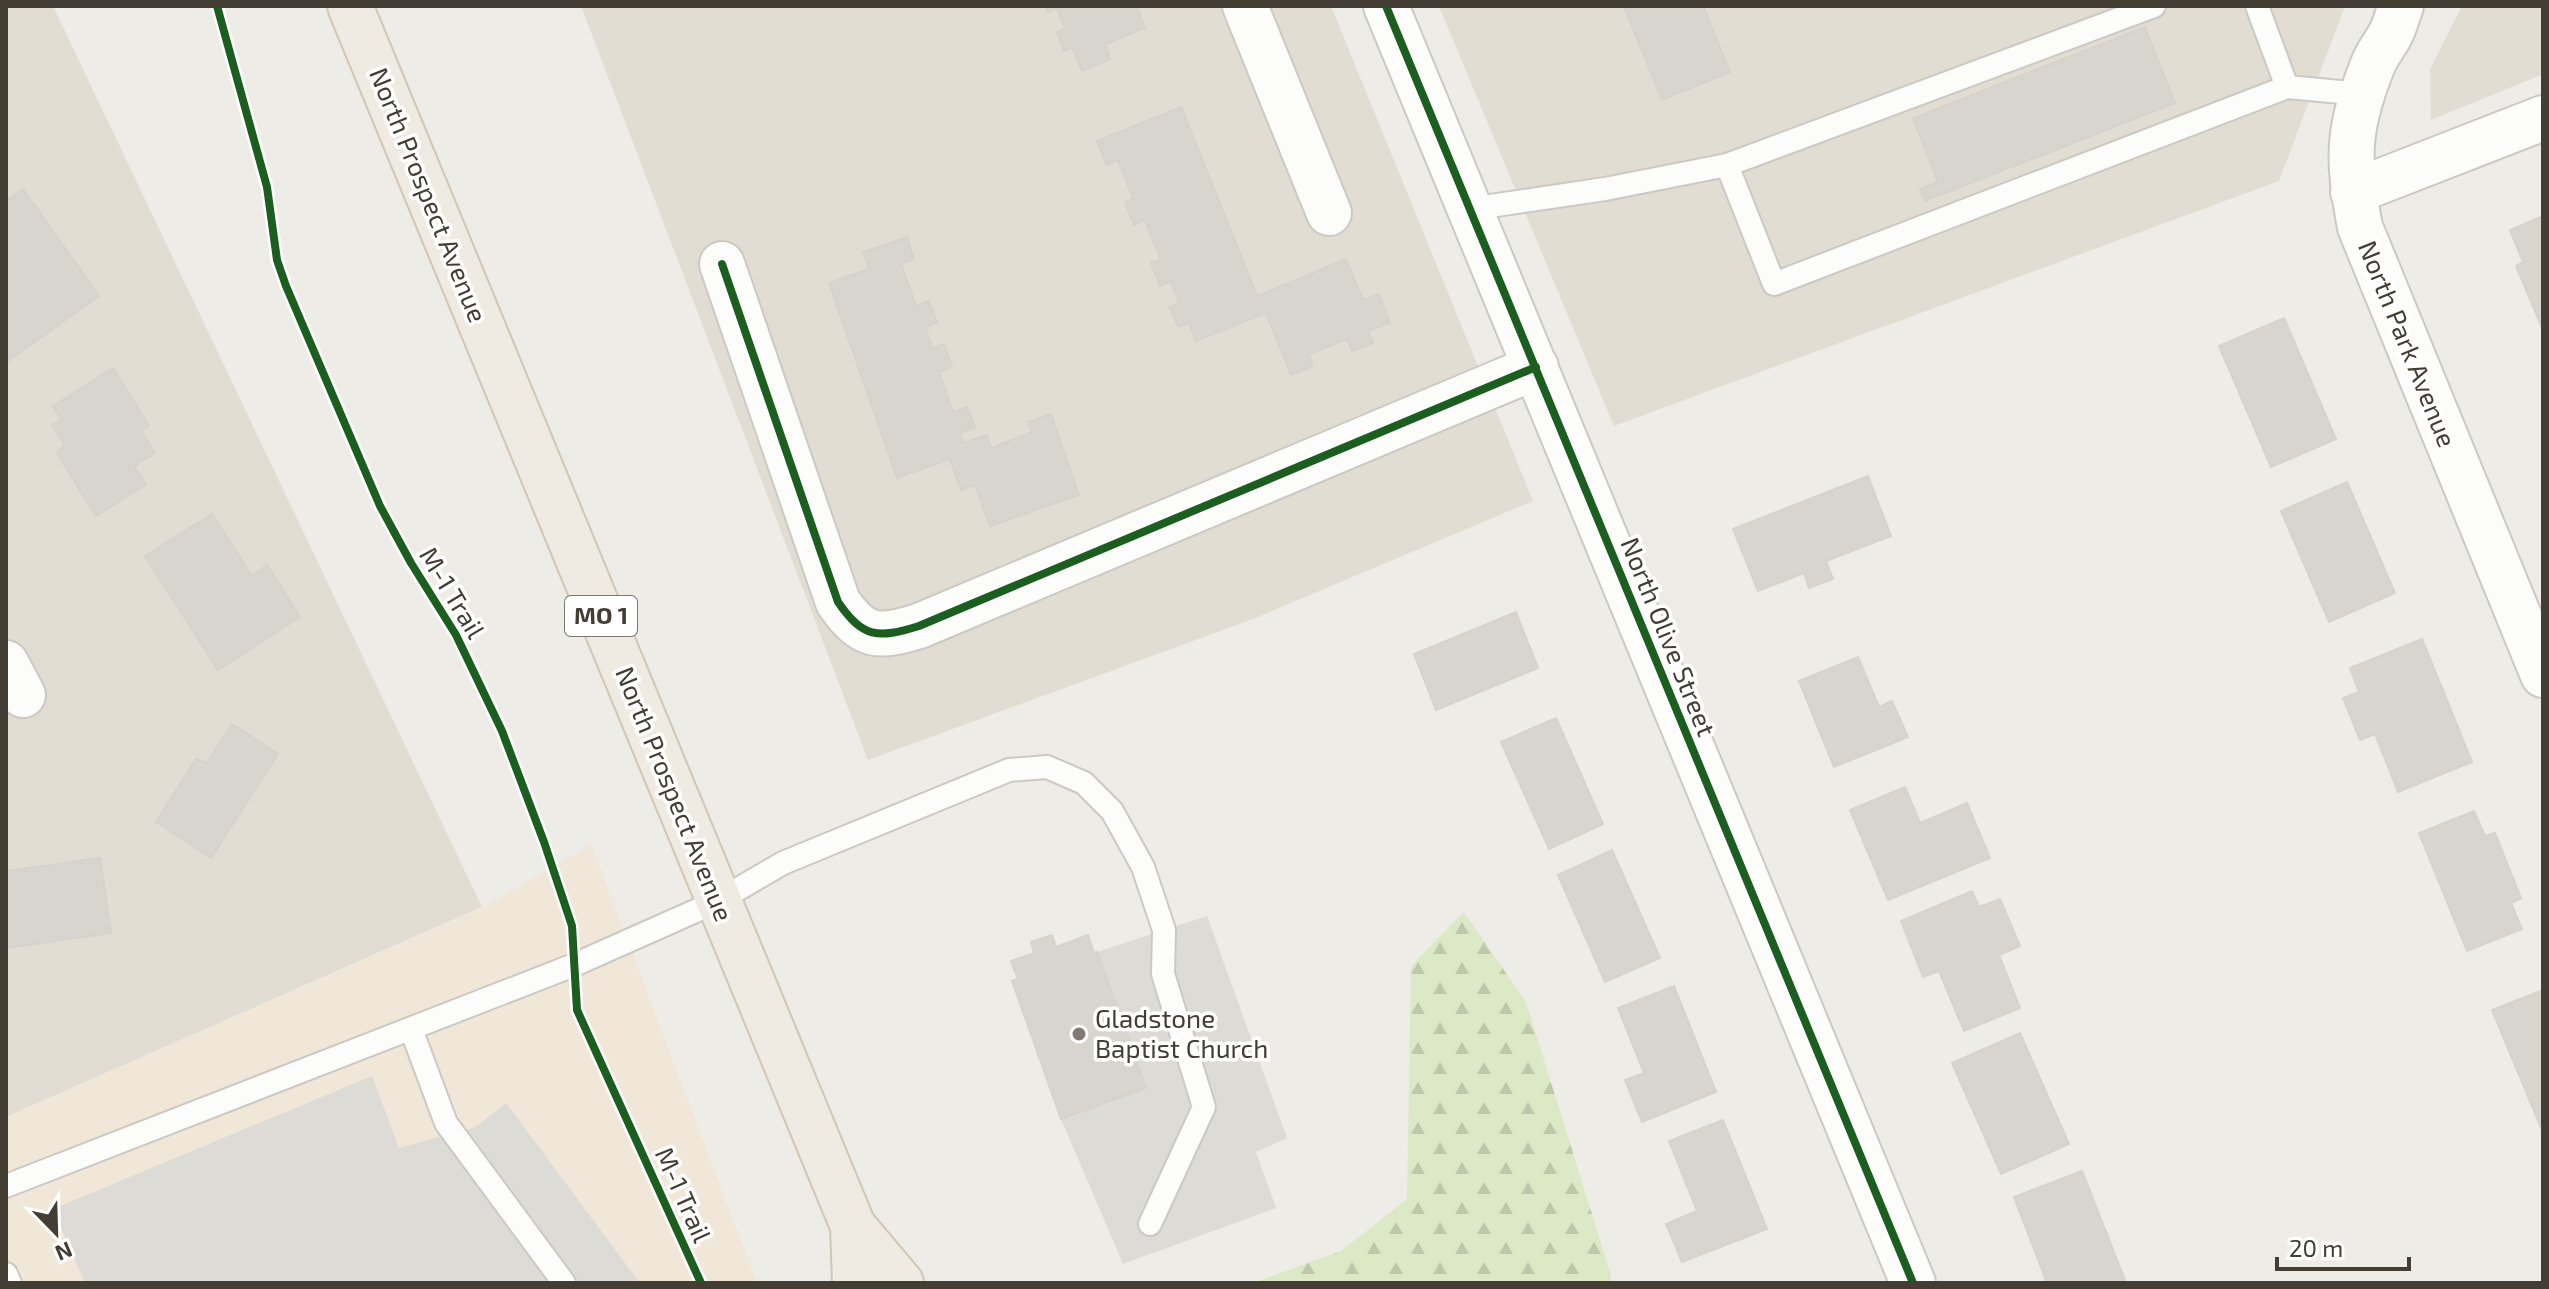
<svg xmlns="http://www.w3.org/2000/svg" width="2549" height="1289" font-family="'Exo 2',sans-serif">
	<defs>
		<pattern id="forest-firs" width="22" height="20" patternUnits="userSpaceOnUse" patternTransform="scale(2)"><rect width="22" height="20" fill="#dce9c6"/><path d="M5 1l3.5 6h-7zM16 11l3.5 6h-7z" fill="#bec9ab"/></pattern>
	</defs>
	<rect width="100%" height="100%" fill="#eeece6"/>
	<!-- residential -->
	<path fill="#e2ddd3" d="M6 6H53L482 907 6 1117Z
		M581 6H1331L1533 501 1253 619 868 760Z
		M1439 6H2345L2279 181 1614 426Z
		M2462 6H2543V74L2431 120 2430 69Z"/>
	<!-- commercial -->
	<path fill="#f1e7d9" d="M591 844 757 1283H6V1117L482 908Z"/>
	<!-- forest -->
	<path fill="url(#forest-firs)" d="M1464 912 1526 1002 1610 1272 1611 1283H1253L1341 1251 1407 1199 1411 966Z"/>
	<!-- parking -->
	<path fill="#dddbd6" d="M1207 916 1287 1138 1256 1152 1276 1208 1123 1264 1061 1119 1145 1088 1097 952Z
		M372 1076 399 1148 476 1127 506 1103 640 1283H85L53 1209Z"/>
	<!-- building -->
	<path fill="#d8d5cf" stroke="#d6d2cc" stroke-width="2" d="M1045 6H1137L1145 28 1105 44 1110 59 1082 71 1072 47 1064 51 1057 32 1065 29 1057 8 1048 12Z
		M1624 6H1703L1730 72 1662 100Z
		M2145 27 2175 103 1925 201 1920 189 1938 182 1913 118Z
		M1181 107 1257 296 1346 259 1363 300 1379 294 1390 323 1368 331 1373 343 1352 351 1347 339 1309 354 1313 366 1291 375 1266 313 1196 341 1189 323 1178 327 1170 307 1179 303 1171 281 1160 286 1151 263 1161 260 1145 220 1134 225 1125 202 1133 199 1118 160 1107 165 1097 141Z
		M23 189 99 296 8 361 6 201Z
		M2543 216V328H2542L2516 266 2523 262 2510 230Z
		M907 237 914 259 901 263 916 306 929 301 937 323 925 327 933 348 944 344 952 367 939 372 953 412 967 407 975 428 960 433 963 443 987 435 991 448 1032 432 1028 422 1051 414 1079 495 990 526 975 485 961 490 950 459 897 478 829 283 869 269 863 252Z
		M2284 318 2336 439 2271 467 2219 346Z
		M113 368 149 426 141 431 155 453 134 466 146 484 96 516 56 452 65 446 52 425 62 420 53 406Z
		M1868 476 1891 536 1826 561 1833 579 1809 588 1804 573 1758 591 1733 529Z
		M2347 482 2395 593 2329 622 2281 511Z
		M212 514 252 576 267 565 300 617 218 670 145 556Z
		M1516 612 1538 668 1436 710 1414 654Z
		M2422 639 2472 762 2398 792 2375 734 2360 740 2343 698 2359 692 2350 668Z
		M1858 657 1879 707 1892 701 1908 737 1834 767 1799 681Z
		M1556 718 1603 824 1549 849 1501 742Z
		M232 724 278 754 211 858 156 822 196 759 207 763Z
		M1905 787 1920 823 1967 803 1990 858 1888 900 1850 810Z
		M2474 811 2485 836 2495 833 2521 898 2511 903 2522 929 2467 951 2419 833Z
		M1612 850 1660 958 1605 982 1558 875Z
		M100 858 111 933 6 948V871Z
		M1972 891 1979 907 2000 899 2020 946 1999 955 2020 1008 1964 1031 1939 971 1923 977 1901 921Z
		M1052 935 1056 947 1088 935 1094 953 1097 952 1146 1088 1061 1119 1012 981 1018 979 1011 961 1034 953 1031 942Z
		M1674 986 1716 1092 1642 1122 1625 1080 1644 1073 1618 1008Z
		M2543 990V1127L2541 1128 2492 1010Z
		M2020 1033 2069 1144 2001 1174 1952 1063Z
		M1723 1120 1767 1229 1682 1262 1666 1224 1697 1211 1669 1141Z
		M2082 1171 2125 1280 2117 1283H2047L2014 1197Z"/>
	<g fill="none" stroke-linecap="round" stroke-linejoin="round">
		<defs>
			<path id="lane" d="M2257 6 2287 87
				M1727 165 1774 284 2287 87 2362 94
				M1470 209 1605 189 1727 165 2154 6
				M411 1029 446 1123 564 1283
				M6 1186 574 965 718 901 783 863 1009 770 1047 767 1084 783 1112 811 1143 867 1164 930 1163 974 1204 1107 1150 1224
				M6 1274 10 1283"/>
			<path id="street" d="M1245 6 1329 213
				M1386 6 1913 1283
				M2401 6C2397 16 2395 26 2390 35 2385 44 2378 53 2374 62 2347 128 2347 159 2360 227L2543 675
				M2353 192 2543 118
				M722 264 838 602C863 638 877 639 919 626L1536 367
				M6 663 23 695"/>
			<path id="primary" d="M350 6 853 1226 901 1283
				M853 1226 855 1283"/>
		</defs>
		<!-- lane casing -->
		<use href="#lane" stroke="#ccc9c4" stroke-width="26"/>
		<!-- street casing -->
		<use href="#street" stroke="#ccc9c4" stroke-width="48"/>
		<!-- primary casing -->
		<use href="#primary" stroke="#d0c7b4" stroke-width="48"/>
		<!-- lane -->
		<use href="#lane" stroke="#fcfcfb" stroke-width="22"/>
		<!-- street -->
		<use href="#street" stroke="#fcfcfb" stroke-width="44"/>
		<!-- primary -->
		<use href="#primary" stroke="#f0ebe2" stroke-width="44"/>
		<defs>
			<path id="cycleway" d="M217 6 267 187 277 260 286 286 380 506 411 563 456 635 502 731 544 842 572 926 577 1010 701 1283
				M1386 6 1913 1283
				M722 264 838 602C863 638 877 639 919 626L1536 367"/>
		</defs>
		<!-- cycleway casing -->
		<use href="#cycleway" stroke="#fff" stroke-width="13"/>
		<!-- cycleway -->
		<use href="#cycleway" stroke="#1b5e20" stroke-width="8"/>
	</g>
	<!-- markers -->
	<circle fill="#7f7a72" stroke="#fff" stroke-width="3" cx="1079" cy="1034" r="8"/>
	<g text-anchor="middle" stroke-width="7" stroke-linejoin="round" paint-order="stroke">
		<!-- shield labels -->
		<rect fill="#fff" stroke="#7b7771" stroke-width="2" x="565" y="596" width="72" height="40" rx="6"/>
		<g font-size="24" font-weight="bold" fill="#433d34">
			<text x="601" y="624">MO 1</text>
		</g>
		<!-- street labels -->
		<g font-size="26" fill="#433d34" stroke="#fff">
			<text transform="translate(428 195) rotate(68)" y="9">North Prospect Avenue</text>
			<text transform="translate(2407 344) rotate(68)" y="9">North Park Avenue</text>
			<text transform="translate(452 593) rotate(59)" y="9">M-1 Trail</text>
			<text transform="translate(1668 637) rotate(68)" y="9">North Olive Street</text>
			<text transform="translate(674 794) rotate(68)" y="9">North Prospect Avenue</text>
			<text transform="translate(683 1195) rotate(66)" y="9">M-1 Trail</text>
		</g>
		<!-- poi labels -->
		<g font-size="26" fill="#433d34" stroke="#fff" text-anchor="start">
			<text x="1095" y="1028">Gladstone<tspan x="1095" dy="30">Baptist Church</tspan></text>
		</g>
	</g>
	<!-- border -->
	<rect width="2549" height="1289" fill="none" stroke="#433d34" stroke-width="16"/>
	<!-- north arrow -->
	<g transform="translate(56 1233) rotate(157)" stroke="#ffffff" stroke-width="6" paint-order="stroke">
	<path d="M0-6L14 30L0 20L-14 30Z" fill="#433d34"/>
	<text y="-12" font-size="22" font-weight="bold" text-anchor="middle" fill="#433d34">N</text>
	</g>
	<!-- scale -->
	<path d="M2277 1257v12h132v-12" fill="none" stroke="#433d34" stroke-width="4"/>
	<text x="2289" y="1257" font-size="24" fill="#433d34" stroke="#ffffff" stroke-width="6" paint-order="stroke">20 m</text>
</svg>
